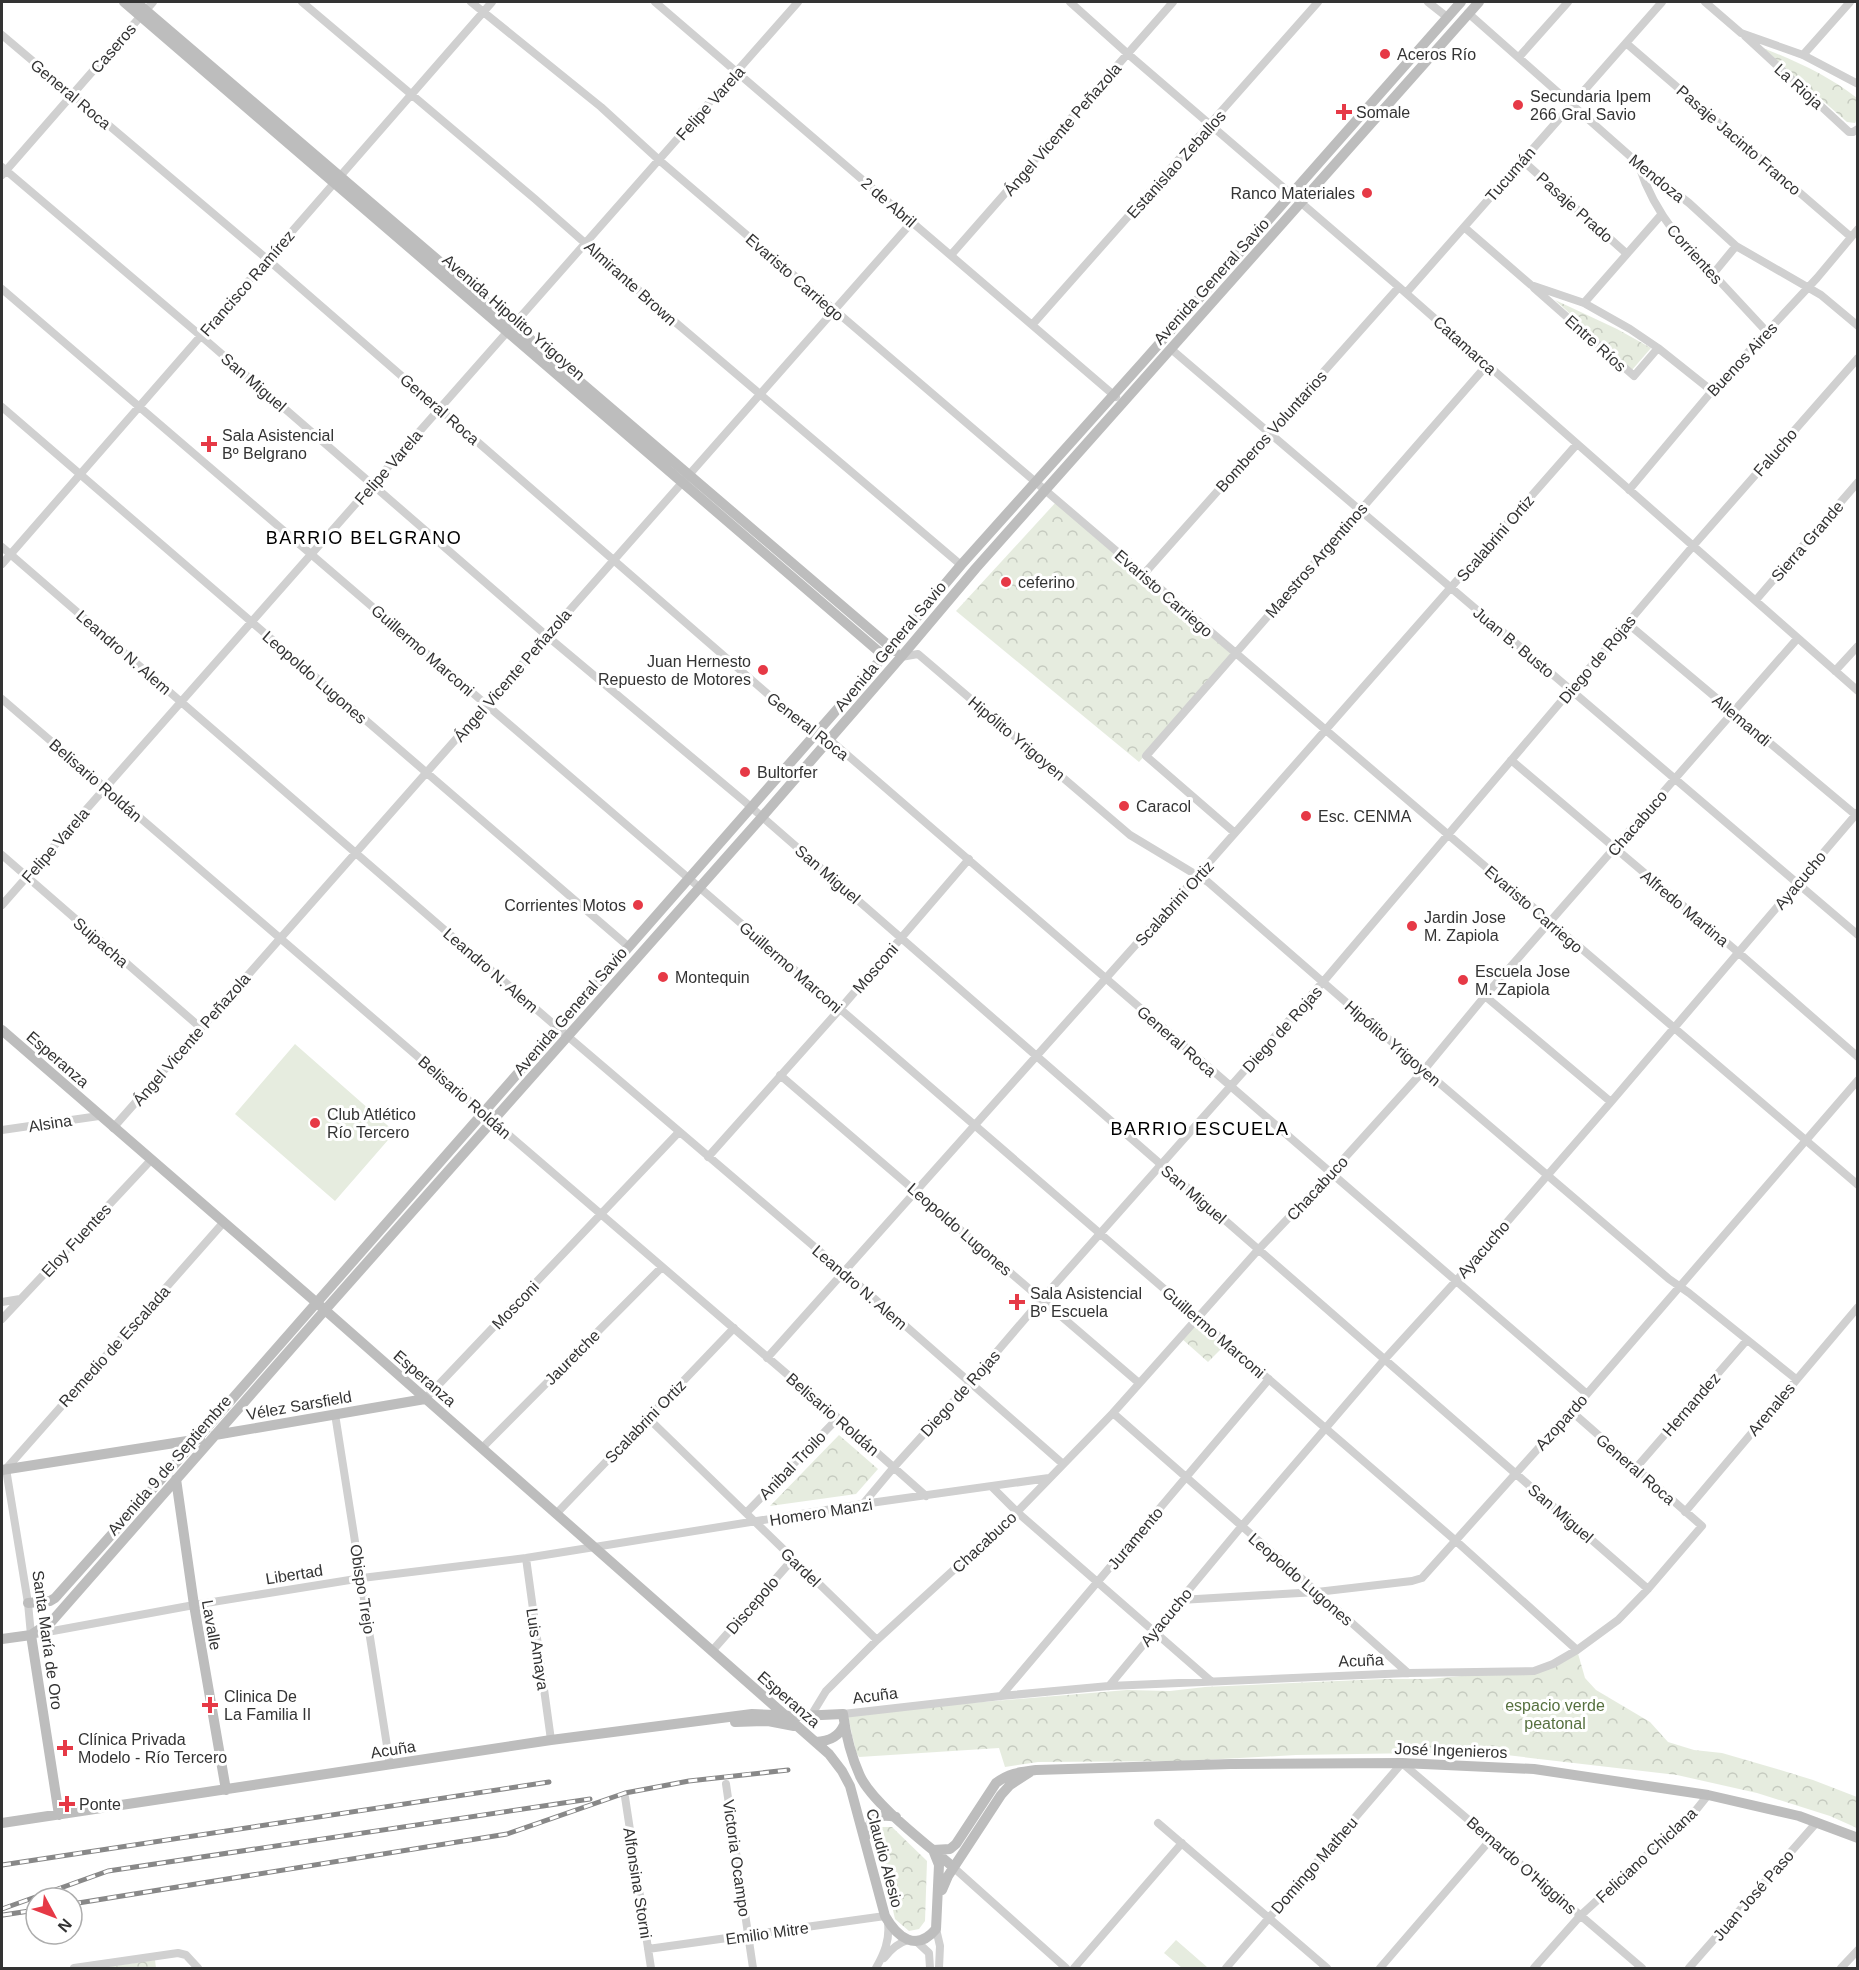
<svg xmlns="http://www.w3.org/2000/svg" width="1859" height="1970" font-family="Arial,sans-serif">
	<defs>
		<pattern id="park-crowns" width="20" height="18" patternUnits="userSpaceOnUse" patternTransform="scale(1.5)"><rect width="20" height="18" fill="#e6ecdf"/><path d="M2 6a3 3 0 1 1 6 0M12 15a3 3 0 1 1 6 0" fill="none" stroke="#c6cbc0"/></pattern>
	</defs>
	<rect width="100%" height="100%" fill="#fff"/>
	<!-- grass -->
	<path fill="#e6ecdf" d="M295 1044 395 1132 335 1201 235 1114Z
		M1176 1940 1207 1967 1206 1968H1182L1164 1953Z"/>
	<!-- park -->
	<path fill="url(#park-crowns)" d="M1763 48C1796 61 1829 76 1857 98V119L1855 123 1847 122Z
		M1555 300 1617 329 1651 348 1632 370Z
		M1057 501 1235 654 1139 762 956 611Z
		M1199 1319 1227 1343 1208 1362 1181 1338Z
		M839 1435 878 1469 856 1494 770 1506Z
		M1577 1650 1585 1678 1596 1690 1650 1722 1668 1742 1694 1750 1722 1753 1777 1769 1813 1780 1857 1797V1828L1830 1816 1757 1793 1677 1775 1480 1752 1296 1755 1184 1761 1038 1762 1005 1767 999 1748 859 1757 856 1752 848 1716 934 1706 1127 1690 1170 1691 1205 1687 1383 1679H1428L1505 1672 1534 1671Z
		M882 1827H892L927 1861 925 1921 919 1929 909 1931 895 1919 877 1839Z
		M155 1960 156 1968H99Z"/>
	<g fill="none" stroke-linecap="round" stroke-linejoin="round">
		<!-- minor -->
		<path stroke="#d0d0d0" stroke-width="8" d="M302 2 535 199 668 316 961 565
			M471 2 601 107 659 160 1858 1185
			M655 2 1116 397
			M1070 2 1128 54 1399 287 1858 691
			M1428 2 1447 17
			M1705 2 1741 33 1803 55 1858 84
			M1468 13 1639 164 1689 203 1736 246 1821 295 1858 326
			M2 35 267 259 808 729 815 734 830 740 1587 1394
			M1745 36 1849 132H1853L1858 129
			M1626 43 1851 237
			M1803 55 1850 2
			M1519 57 1568 2
			M1523 161 1626 253
			M1639 166C1647 191 1659 212 1675 233L1767 332
			M2 167 201 336 547 636 744 801 1648 1589
			M2 175 153 2
			M1464 227 1531 285 1584 303 1630 329 1658 348 1712 391
			M951 255 1173 2
			M1713 274 1736 246
			M1534 288 1634 376 1658 348
			M2 289 707 894 1456 1541 1577 1650
			M1406 293 1662 2
			M1584 303 1661 215
			M1032 325 1318 2
			M1171 349 1858 935
			M2 407 629 947
			M1629 490 1712 391 1817 278 1858 229
			M2 547 558 1028 844 1272 1063 1464
			M2 564 492 2
			M1143 575 1399 287
			M1756 600 1858 482
			M1627 623 1858 817
			M901 657 918 654 1130 835 1208 882 1424 1070 1669 1279 1689 1293 1796 1379
			M1835 671 1858 646
			M2 699 838 1418 926 1496
			M1511 760 1739 953 1858 1057
			M1235 833 1146 756 1487 365
			M2 855 201 1028
			M2 905 798 2
			M1485 996 1611 1102
			M780 1075 1139 1383
			M113 1128 912 222
			M2 1130 99 1116
			M708 1157 840 1009 969 859
			M223 1223 6 1469 28 1603 31 1635 194 1605 362 1578 526 1558 863 1504 1049 1478
			M2 1302 20 1299
			M2 1319 151 1160
			M767 1358 1198 875 1577 444
			M425 1399 679 1132
			M1113 1413 1317 1592 1408 1673
			M335 1414 390 1765
			M648 1418 877 1640
			M482 1448 662 1267
			M1635 1469 1747 1340
			M992 1487 1017 1512 1212 1682
			M863 1504 894 1467 970 1383 1042 1299 1323 982 1693 546 1858 358
			M1685 1512 1858 1307
			M746 1513 838 1418
			M556 1514 734 1328
			M526 1558 551 1740
			M1180 1600 1317 1592 1412 1581 1422 1578 1587 1394 1858 1080
			M712 1651 793 1559
			M1109 1686 1241 1527 1384 1360 1456 1281 1611 1102 1858 812
			M1001 1696 1269 1379
			M812 1714 826 1691 877 1640 1017 1512 1113 1413 1258 1250 1331 1173 1424 1070 1485 996 1797 639
			M843 1714 1001 1696 1109 1686 1408 1673 1534 1671 1553 1664 1577 1650 1618 1620 1648 1589 1702 1526 1571 1411
			M726 1784 753 1968
			M625 1797 651 1968
			M1158 1823 1327 1968
			M953 1867 1066 1968
			M936 1929 940 1946 939 1968
			M915 1940 929 1953 930 1968
			M648 1949 885 1916
			M884 1958C891 1949 898 1943 908 1940
			M74 1968 178 1953 186 1955 198 1968
			M876 1968C884 1954 890 1940 888 1923
			M1074 1968 1182 1843
			M1226 1968 1402 1763 1642 1968
			M1380 1968 1492 1838
			M1534 1968 1580 1916 1696 1810 1708 1795
			M1689 1968 1817 1822
			M1841 1968 1858 1950"/>
		<!-- secondary -->
		<path stroke="#bdbdbd" stroke-width="10" d="M124 2 884 656
			M136 2 895 651
			M2 1030 325 1310 829 1754 842 1771 850 1786 885 1916C897 1937 916 1953 936 1929L939 1865 933 1850
			M215 1435 425 1399
			M2 1470 200 1439
			M176 1479 194 1605 226 1790
			M28 1603 50 1601 55 1598 197 1439 891 648 961 565 1143 362 1461 2
			M31 1635 59 1815
			M2 1639 31 1635 52 1621 325 1310 762 817 901 657 976 568 1479 2
			M735 1722 768 1721 794 1726
			M816 1742C829 1741 839 1737 844 1725
			M2 1823 551 1740 752 1714 800 1716 843 1714C846 1736 851 1756 860 1776 874 1805 928 1845 953 1867
			M865 1838C870 1818 876 1813 896 1817
			M933 1850 950 1849 956 1844 996 1783C1009 1773 1020 1772 1036 1770L1231 1764 1402 1763 1534 1769 1708 1795 1799 1816 1858 1838
			M942 1890 948 1876 1001 1795 1010 1785 1030 1772"/>
		<defs>
			<path id="rail" d="M2 1865 549 1782
				M72 1904 507 1834 625 1793 689 1781 788 1770
				M2 1909 108 1871 590 1799
				M3 1915 36 1910"/>
		</defs>
		<!-- rail casing -->
		<use href="#rail" stroke="#888" stroke-width="5"/>
		<!-- rail -->
		<use href="#rail" stroke="#fff" stroke-width="3" stroke-dasharray="9" stroke-linecap="butt"/>
	</g>
	<!-- markers -->
	<g fill="#e63946" stroke="#fff" stroke-width="2">
		<circle cx="1385" cy="54" r="6"/>
		<circle cx="1518" cy="105" r="6"/>
		<path d="M1341 103h6v6h6v6h-6v6h-6v-6h-6v-6h6z"/>
		<circle cx="1367" cy="193" r="6"/>
		<path d="M206 435h6v6h6v6h-6v6h-6v-6h-6v-6h6z"/>
		<circle cx="1006" cy="582" r="6"/>
		<circle cx="763" cy="670" r="6"/>
		<circle cx="745" cy="772" r="6"/>
		<circle cx="1124" cy="806" r="6"/>
		<circle cx="1306" cy="816" r="6"/>
		<circle cx="638" cy="905" r="6"/>
		<circle cx="1412" cy="926" r="6"/>
		<circle cx="663" cy="977" r="6"/>
		<circle cx="1463" cy="980" r="6"/>
		<circle cx="315" cy="1123" r="6"/>
		<path d="M1014 1293h6v6h6v6h-6v6h-6v-6h-6v-6h6z"/>
		<path d="M207 1696h6v6h6v6h-6v6h-6v-6h-6v-6h6z"/>
		<path d="M62 1739h6v6h6v6h-6v6h-6v-6h-6v-6h6z"/>
		<path d="M64 1795h6v6h6v6h-6v6h-6v-6h-6v-6h6z"/>
	</g>
	<g text-anchor="middle" stroke-width="6" stroke-linejoin="round" paint-order="stroke">
		<!-- street labels -->
		<g font-size="16" fill="#333" stroke="#fff">
			<text transform="translate(113 48) rotate(-49)" y="6">Caseros</text>
			<text transform="translate(1799 86) rotate(42)" y="6">La Rioja</text>
			<text transform="translate(71 94) rotate(40)" y="6">General Roca</text>
			<text transform="translate(710 103) rotate(-48)" y="6">Felipe Varela</text>
			<text transform="translate(1062 129) rotate(-49)" y="6">Ángel Vicente Peñazola</text>
			<text transform="translate(1739 140) rotate(41)" y="6">Pasaje Jacinto Franco</text>
			<text transform="translate(1176 164) rotate(-48)" y="6">Estanislao Zeballos</text>
			<text transform="translate(1510 174) rotate(-49)" y="6">Tucumán</text>
			<text transform="translate(1657 178) rotate(39)" y="6">Mendoza</text>
			<text transform="translate(889 202) rotate(41)" y="6">2 de Abril</text>
			<text transform="translate(1575 207) rotate(42)" y="6">Pasaje Prado</text>
			<text transform="translate(1695 254) rotate(48)" y="6">Corrientes</text>
			<text transform="translate(795 277) rotate(41)" y="6">Evaristo Carriego</text>
			<text transform="translate(1211 281) rotate(-48)" y="6">Avenida General Savio</text>
			<text transform="translate(247 283) rotate(-49)" y="6">Francisco Ramírez</text>
			<text transform="translate(631 283) rotate(42)" y="6">Almirante Brown</text>
			<text transform="translate(514 317) rotate(41)" y="6">Avenida Hipolito Yrigoyen</text>
			<text transform="translate(1596 343) rotate(42)" y="6">Entre Ríos</text>
			<text transform="translate(1465 345) rotate(42)" y="6">Catamarca</text>
			<text transform="translate(1742 359) rotate(-47)" y="6">Buenos Aires</text>
			<text transform="translate(254 382) rotate(41)" y="6">San Miguel</text>
			<text transform="translate(440 409) rotate(41)" y="6">General Roca</text>
			<text transform="translate(1271 431) rotate(-48)" y="6">Bomberos Voluntarios</text>
			<text transform="translate(1775 452) rotate(-49)" y="6">Falucho</text>
			<text transform="translate(388 467) rotate(-49)" y="6">Felipe Varela</text>
			<text transform="translate(1495 538) rotate(-49)" y="6">Scalabrini Ortiz</text>
			<text transform="translate(1807 541) rotate(-49)" y="6">Sierra Grande</text>
			<text transform="translate(1316 560) rotate(-49)" y="6">Maestros Argentinos</text>
			<text transform="translate(1164 593) rotate(41)" y="6">Evaristo Carriego</text>
			<text transform="translate(1514 642) rotate(40)" y="6">Juan B. Busto</text>
			<text transform="translate(890 646) rotate(-50)" y="6">Avenida General Savio</text>
			<text transform="translate(423 650) rotate(41)" y="6">Guillermo Marconi</text>
			<text transform="translate(124 652) rotate(41)" y="6">Leandro N. Alem</text>
			<text transform="translate(1597 659) rotate(-50)" y="6">Diego de Rojas</text>
			<text transform="translate(512 675) rotate(-49)" y="6">Ángel Vicente Peñazola</text>
			<text transform="translate(315 677) rotate(41)" y="6">Leopoldo Lugones</text>
			<text transform="translate(1742 720) rotate(40)" y="6">Allemandi</text>
			<text transform="translate(808 726) rotate(38)" y="6">General Roca</text>
			<text transform="translate(1017 738) rotate(40)" y="6">Hipólito Yrigoyen</text>
			<text transform="translate(96 780) rotate(41)" y="6">Belisario Roldán</text>
			<text transform="translate(1637 823) rotate(-49)" y="6">Chacabuco</text>
			<text transform="translate(55 845) rotate(-49)" y="6">Felipe Varela</text>
			<text transform="translate(828 874) rotate(41)" y="6">San Miguel</text>
			<text transform="translate(1800 880) rotate(-50)" y="6">Ayacucho</text>
			<text transform="translate(1174 903) rotate(-48)" y="6">Scalabrini Ortiz</text>
			<text transform="translate(1685 908) rotate(40)" y="6">Alfredo Martina</text>
			<text transform="translate(1534 909) rotate(41)" y="6">Evaristo Carriego</text>
			<text transform="translate(101 942) rotate(41)" y="6">Suipacha</text>
			<text transform="translate(791 967) rotate(41)" y="6">Guillermo Marconi</text>
			<text transform="translate(875 968) rotate(-49)" y="6">Mosconi</text>
			<text transform="translate(491 970) rotate(41)" y="6">Leandro N. Alem</text>
			<text transform="translate(570 1011) rotate(-49)" y="6">Avenida General Savio</text>
			<text transform="translate(1282 1029) rotate(-48)" y="6">Diego de Rojas</text>
			<text transform="translate(191 1039) rotate(-49)" y="6">Ángel Vicente Peñazola</text>
			<text transform="translate(1177 1041) rotate(41)" y="6">General Roca</text>
			<text transform="translate(1393 1043) rotate(41)" y="6">Hipólito Yrigoyen</text>
			<text transform="translate(58 1059) rotate(41)" y="6">Esperanza</text>
			<text transform="translate(465 1097) rotate(41)" y="6">Belisario Roldán</text>
			<text transform="translate(50 1123) rotate(-9)" y="6">Alsina</text>
			<text transform="translate(1317 1188) rotate(-47)" y="6">Chacabuco</text>
			<text transform="translate(1194 1194) rotate(41)" y="6">San Miguel</text>
			<text transform="translate(960 1229) rotate(41)" y="6">Leopoldo Lugones</text>
			<text transform="translate(76 1240) rotate(-47)" y="6">Eloy Fuentes</text>
			<text transform="translate(1483 1249) rotate(-49)" y="6">Ayacucho</text>
			<text transform="translate(860 1287) rotate(41)" y="6">Leandro N. Alem</text>
			<text transform="translate(515 1305) rotate(-46)" y="6">Mosconi</text>
			<text transform="translate(1214 1332) rotate(41)" y="6">Guillermo Marconi</text>
			<text transform="translate(114 1346) rotate(-48)" y="6">Remedio de Escalada</text>
			<text transform="translate(572 1357) rotate(-45)" y="6">Jauretche</text>
			<text transform="translate(425 1378) rotate(41)" y="6">Esperanza</text>
			<text transform="translate(960 1393) rotate(-48)" y="6">Diego de Rojas</text>
			<text transform="translate(1691 1404) rotate(-49)" y="6">Hernandez</text>
			<text transform="translate(299 1405) rotate(-10)" y="6">Vélez Sarsfield</text>
			<text transform="translate(1771 1409) rotate(-50)" y="6">Arenales</text>
			<text transform="translate(833 1414) rotate(41)" y="6">Belisario Roldán</text>
			<text transform="translate(645 1421) rotate(-46)" y="6">Scalabrini Ortiz</text>
			<text transform="translate(1561 1422) rotate(-48)" y="6">Azopardo</text>
			<text transform="translate(169 1465) rotate(-49)" y="6">Avenida 9 de Septiembre</text>
			<text transform="translate(792 1465) rotate(-46)" y="6">Anibal Troilo</text>
			<text transform="translate(1636 1469) rotate(41)" y="6">General Roca</text>
			<text transform="translate(821 1512) rotate(-9)" y="6">Homero Manzi</text>
			<text transform="translate(1561 1513) rotate(41)" y="6">San Miguel</text>
			<text transform="translate(1135 1538) rotate(-50)" y="6">Juramento</text>
			<text transform="translate(984 1542) rotate(-43)" y="6">Chacabuco</text>
			<text transform="translate(801 1567) rotate(44)" y="6">Gardel</text>
			<text transform="translate(294 1574) rotate(-9)" y="6">Libertad</text>
			<text transform="translate(1301 1579) rotate(41)" y="6">Leopoldo Lugones</text>
			<text transform="translate(363 1589) rotate(81)" y="6">Obispo Trejo</text>
			<text transform="translate(752 1605) rotate(-49)" y="6">Discepolo</text>
			<text transform="translate(1166 1617) rotate(-50)" y="6">Ayacucho</text>
			<text transform="translate(212 1625) rotate(80)" y="6">Lavalle</text>
			<text transform="translate(48 1640) rotate(82)" y="6">Santa María de Oro</text>
			<text transform="translate(538 1649) rotate(82)" y="6">Luis Amaya</text>
			<text transform="translate(1361 1660) rotate(-2)" y="6">Acuña</text>
			<text transform="translate(875 1695) rotate(-7)" y="6">Acuña</text>
			<text transform="translate(789 1699) rotate(41)" y="6">Esperanza</text>
			<text transform="translate(393 1749) rotate(-9)" y="6">Acuña</text>
			<text transform="translate(1451 1750) rotate(2)" y="6">José Ingenieros</text>
			<text transform="translate(1646 1855) rotate(-43)" y="6">Feliciano Chiclana</text>
			<text transform="translate(737 1858) rotate(82)" y="6">Victoria Ocampo</text>
			<text transform="translate(885 1858) rotate(75)" y="6">Claudio Alesio</text>
			<text transform="translate(1314 1865) rotate(-49)" y="6">Domingo Matheu</text>
			<text transform="translate(1522 1865) rotate(41)" y="6">Bernardo O'Higgins</text>
			<text transform="translate(638 1883) rotate(81)" y="6">Alfonsina Storni</text>
			<text transform="translate(1753 1895) rotate(-49)" y="6">Juan José Paso</text>
			<text transform="translate(767 1933) rotate(-8)" y="6">Emilio Mitre</text>
		</g>
		<!-- poi labels -->
		<g font-size="16" fill="#333" stroke="#fff" text-anchor="start">
			<text x="1397" y="60">Aceros Río</text>
			<text x="1530" y="102">Secundaria Ipem<tspan x="1530" dy="18">266 Gral Savio</tspan></text>
			<text x="1356" y="118">Somale</text>
			<text x="1355" y="199" text-anchor="end">Ranco Materiales</text>
			<text x="222" y="441">Sala Asistencial<tspan x="222" dy="18">Bº Belgrano</tspan></text>
			<text x="1018" y="588">ceferino</text>
			<text x="751" y="667" text-anchor="end">Juan Hernesto<tspan x="751" dy="18">Repuesto de Motores</tspan></text>
			<text x="757" y="778">Bultorfer</text>
			<text x="1136" y="812">Caracol</text>
			<text x="1318" y="822">Esc. CENMA</text>
			<text x="626" y="911" text-anchor="end">Corrientes Motos</text>
			<text x="1424" y="923">Jardin Jose<tspan x="1424" dy="18">M. Zapiola</tspan></text>
			<text x="1475" y="977">Escuela Jose<tspan x="1475" dy="18">M. Zapiola</tspan></text>
			<text x="675" y="983">Montequin</text>
			<text x="327" y="1120">Club Atlético<tspan x="327" dy="18">Río Tercero</tspan></text>
			<text x="1030" y="1299">Sala Asistencial<tspan x="1030" dy="18">Bº Escuela</tspan></text>
			<text x="224" y="1702">Clinica De<tspan x="224" dy="18">La Familia II</tspan></text>
			<text x="78" y="1745">Clínica Privada<tspan x="78" dy="18">Modelo - Río Tercero</tspan></text>
			<text x="79" y="1810">Ponte</text>
		</g>
		<!-- park labels -->
		<g font-size="16" fill="#56703f" stroke="#fff">
			<text x="1555" y="1711">espacio verde<tspan x="1555" dy="18">peatonal</tspan></text>
		</g>
		<!-- neighbourhood labels -->
		<g font-size="18" letter-spacing="1.5" fill="#000" stroke="#fff">
			<text x="364" y="544">BARRIO BELGRANO</text>
			<text x="1200" y="1135">BARRIO ESCUELA</text>
		</g>
	</g>
	<!-- border -->
	<rect width="1859" height="1970" fill="none" stroke="#333333" stroke-width="6"/>
	<!-- north arrow -->
	<g transform="translate(54 1916) rotate(131)"><circle r="28" fill="#ffffff" stroke="#adadad" stroke-width="1.5"/>
	<path d="M0-4.5L10 22L0 15L-10 22Z" fill="#e63946"/>
	<text y="-9" font-size="16" font-weight="bold" text-anchor="middle" fill="#333333">N</text>
	</g>
</svg>
